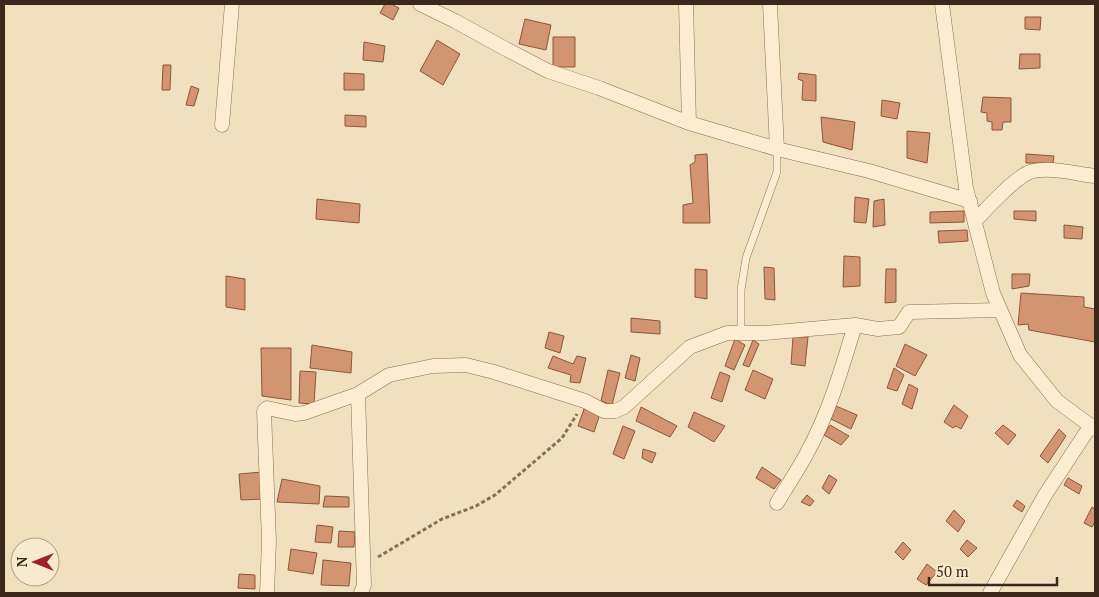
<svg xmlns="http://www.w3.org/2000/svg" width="1099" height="597" font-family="'PT Serif',serif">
	<rect width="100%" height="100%" fill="#f1e0be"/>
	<!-- building -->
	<path fill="#d39571" stroke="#8c5639" d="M385 4H391L399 8 393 20 380 13Z
		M1025 17H1041L1040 30 1025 29Z
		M525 19 551 25 546 50 519 44Z
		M553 37H575V67H553Z
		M437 40 460 54 443 85 420 71Z
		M364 42 385 46 383 62 363 60Z
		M1020 54H1040V68L1019 69Z
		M163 65H171L170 90H162Z
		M344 73 364 74V90H344Z
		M799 73 816 75V101L802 100 803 81 798 79Z
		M191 86 199 89 194 106 186 105Z
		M983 97 1011 98V122H1003L1002 130H992V122L987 121V113L981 112Z
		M882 100 900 103 897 119 881 116Z
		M345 115 366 116V127L345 126Z
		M821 117 855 122 852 150 823 142Z
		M907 131 930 133 927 163 907 158Z
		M707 154 710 223H683V205L693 203 690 165 695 162V155Z
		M1026 154 1054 156 1053 163H1026Z
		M855 197 869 199 866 223 854 222Z
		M317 199 360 204 359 223 316 219Z
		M884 199 885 225 873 227 874 201Z
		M964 211V222L930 223V212Z
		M1014 211H1036V221L1014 219Z
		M1064 225 1083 227 1082 239 1064 238Z
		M967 230 968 241 939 243 938 231Z
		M844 256 860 257V286L843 287Z
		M764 267 774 268 775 300 765 299Z
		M695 269 707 270V299L695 297Z
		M886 269H896V302L885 303Z
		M1012 274H1030L1029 286 1012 289Z
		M226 276 245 279V310L226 307Z
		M1021 293 1084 297V307L1095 309V342L1029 330 1028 324 1018 325Z
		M631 318 660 321V334L631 332Z
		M549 332 564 336 560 353 545 348Z
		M793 337H808L805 366 791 364Z
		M735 339 745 345 734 370 725 366Z
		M753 340 759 344 749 367 743 365Z
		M905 344 927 355 915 376 896 366Z
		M312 345 352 352 351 373 310 368Z
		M261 348H291V400L262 396Z
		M631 355 640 358 635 381 625 378Z
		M553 356 573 364 577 356 586 358 580 383 570 382 571 375 548 368Z
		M894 368 904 375 897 391 887 388Z
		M608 370 620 373 612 405 601 401Z
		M753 370 773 379 765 399 745 390Z
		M300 371 316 372 314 404 299 403Z
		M720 372 730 376 722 402 711 398Z
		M909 384 918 389 912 409 902 404Z
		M954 405 968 416 961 429 956 426 953 428 944 422Z
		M836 406 857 415 851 429 831 419Z
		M641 407 677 426 670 437 636 421Z
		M584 409 600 414 594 432 578 426Z
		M694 412 725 426 714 442 688 427Z
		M830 425 849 436 841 445 824 435Z
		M1003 425 1016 435 1008 445 995 433Z
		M623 426 635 431 624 459 613 454Z
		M1059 429 1066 436 1048 463 1040 456Z
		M643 449 656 453 652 463 642 458Z
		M762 467 781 480 774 489 756 478Z
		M262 472 263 499 241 500 239 474Z
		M829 475 837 480 829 494 822 488Z
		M1068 478 1082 486 1079 494 1064 485Z
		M282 479 320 486 319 504 277 502Z
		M807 495 814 501 810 506 801 502Z
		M325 496 349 497V507H323Z
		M1017 500 1025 506 1022 512 1013 506Z
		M1092 507 1095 509V522L1092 527 1084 523Z
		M954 510 965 521 958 532 946 521Z
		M317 525 333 527 331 543 315 542Z
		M339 531 355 532 354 547H338Z
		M967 540 977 548 968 557 960 549Z
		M903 542 911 550 903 560 895 552Z
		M291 549 317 553 313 574 288 570Z
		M323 560 351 563 349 586 321 585Z
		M927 564 937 572 926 585 917 579Z
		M239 574 255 575V589L238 588Z"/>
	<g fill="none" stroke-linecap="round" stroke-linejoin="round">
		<defs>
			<path id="lane" d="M741 333V290L746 258 777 172V149"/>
			<path id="street" d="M420 4 455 21 504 48 548 71 599 88 689 123 777 149 869 171 970 201
				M686 4 689 123
				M770 4 777 149
				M942 4 966 188 993 293 1020 355 1057 401 1095 429
				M222 125 232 4
				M975 221C985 210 1017 176 1030 172 1048 166 1076 174 1095 176
				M777 503C787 486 798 470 807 453 829 413 842 368 855 325
				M267 593 269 541 264 411 267 408 295 414 304 413 358 394
				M361 593 364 585 358 394 389 375 433 366 466 365 494 372 585 401 604 411H615L624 407 690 347 727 333H765L855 325 878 329 899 327 909 312 1000 310
				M990 593 1045 495 1091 425"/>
		</defs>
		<!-- lane casing -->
		<use href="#lane" stroke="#8b6f55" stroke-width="8"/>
		<!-- street casing -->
		<use href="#street" stroke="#8b6f55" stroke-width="15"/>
		<!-- path -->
		<path stroke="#8b6f55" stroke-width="3" stroke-dasharray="4 2.5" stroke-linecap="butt" d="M378 557 442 519 476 506 495 495 562 438 577 414"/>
		<!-- lane -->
		<use href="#lane" stroke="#fcedd2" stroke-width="7"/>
		<!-- street -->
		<use href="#street" stroke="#fcedd2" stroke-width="14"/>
	</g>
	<!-- border -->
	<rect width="1099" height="597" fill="none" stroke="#39281b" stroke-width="10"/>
	<!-- north arrow -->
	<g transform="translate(35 562) rotate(270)"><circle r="24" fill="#f8eace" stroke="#ac9c86"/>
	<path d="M0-4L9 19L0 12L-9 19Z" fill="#9f2027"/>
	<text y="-8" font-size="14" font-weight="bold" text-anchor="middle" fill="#39281b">N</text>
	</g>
	<!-- scale -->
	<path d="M929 577v8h128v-8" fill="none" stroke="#39281b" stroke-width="2.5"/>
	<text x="936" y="577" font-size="15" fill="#39281b" stroke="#f8eace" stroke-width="4" paint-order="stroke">50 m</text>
</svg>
